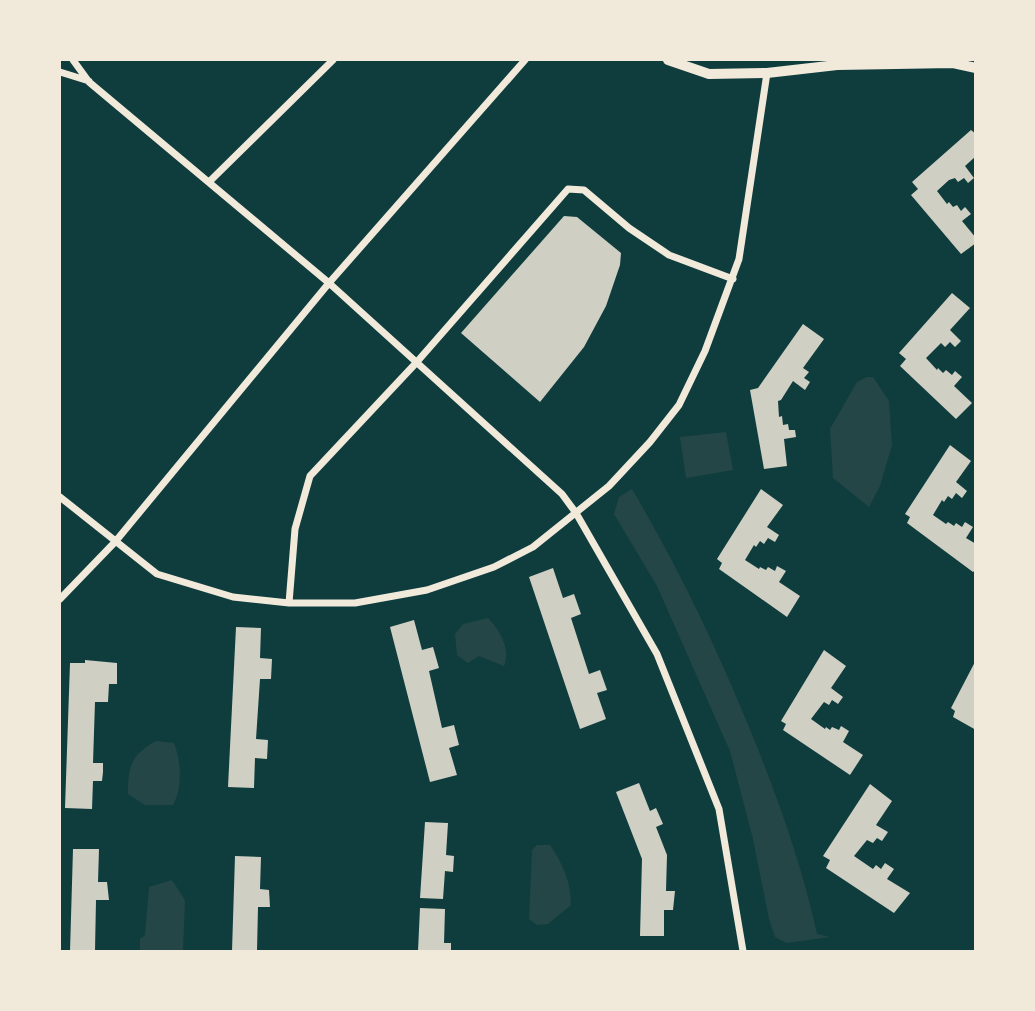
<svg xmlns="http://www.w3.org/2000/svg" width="1035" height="1011" font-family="Lato,sans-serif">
	<rect width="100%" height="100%" fill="#0f3d3e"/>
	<!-- green -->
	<path fill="#244646" d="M867 377H873L889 401 892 445 880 486 869 507 833 478 830 429 857 382Z
		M726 432 733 470 686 478 680 437Z
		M632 489C678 567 717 648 751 732 778 798 802 865 817 934L830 937 787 943 775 937 769 919 753 839 730 751 657 586 614 514 619 497Z
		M488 618C500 630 511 650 504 666L479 656 468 663 457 655 455 634 463 624Z
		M156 741 174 743C181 761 183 788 173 805H145L128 794C128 766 131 755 156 741Z
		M537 845H550C563 864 571 882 571 905L548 924 537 925 529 919 532 850Z
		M172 880 185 900 183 951H140V939L145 935 149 887Z"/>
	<!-- building -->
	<path fill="#cfcfc3" d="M971 130 976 134V156L965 166 974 178 968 183 964 178 958 182 955 178 949 180 937 191 947 204 949 202 953 207 957 205 961 211 965 207 971 214 962 221 976 238V243L961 254 911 195 918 189 912 182Z
		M564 216 577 217 621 253 620 265 606 306 584 347 540 402 461 333Z
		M952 293 970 308 950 330 961 341 955 347 950 342 945 347 941 343 926 358 937 370 938 368 943 373 946 370 952 375 955 371 962 377 954 386 972 403 956 419 900 366 906 359 899 353Z
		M803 324 824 339 803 368 809 372 804 378 810 382 805 390 793 381 781 400 778 401 779 417 782 416 783 425 788 424 789 430H795L796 437 784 439 787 466 764 469 750 390 758 388Z
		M950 445 971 461 956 482 967 491 962 498 956 493 952 499 948 496 944 502 942 500 933 515 946 524 948 522 954 526 956 523 962 527 965 522 973 527 966 538 976 544V569L973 572 907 523 910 517 905 514Z
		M761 489 783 505 767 527 779 535 775 542 768 538 764 544 760 541 756 547 754 545 745 560 759 569 760 567 766 570 768 567 775 571 777 566 786 571 779 582 800 596 787 617 719 569 722 563 717 559Z
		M553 568 563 598 574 594 581 614 571 618 589 674 600 670 607 690 597 693 606 719 580 729 529 577Z
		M414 620 422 650 433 647 439 668 429 671 442 728 454 725 459 745 449 748 457 775 430 782 390 627Z
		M236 627 261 628 260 658 272 659 271 679H260L256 739 268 740 267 759 255 758 254 788 228 787Z
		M824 650 846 666 831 688 843 697 838 704 832 700 829 705 824 702 811 719 825 729 826 727 830 730 832 727 839 730 841 726 849 731 843 742 863 755 850 775 783 730 786 724 781 721Z
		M85 660 117 663V684H109L108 702H95L93 763H103V772L102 781H93L92 809 65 808 70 663H85Z
		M976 660V730L953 717 955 711 951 708Z
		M639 783 650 811 656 808 663 824 656 827 667 855 666 891H675L673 910H664V936H640L642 859 616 792Z
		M870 784 892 801 876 825 888 832 882 841 877 838 873 843 867 840 854 856 873 869 876 865 881 869 885 863 894 869 887 879 910 893 894 913 826 868 830 860 823 856Z
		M425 822 448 823 446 855 454 856 453 872 445 871 443 899 420 898Z
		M73 849H99L98 882H107L109 900H96L95 951H70Z
		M235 856 261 857 260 889 269 890 270 907H258L257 951H232Z
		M420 908 445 909 444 943H451V951H418Z"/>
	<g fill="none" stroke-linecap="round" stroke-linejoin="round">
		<!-- minor -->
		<path stroke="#f1e9da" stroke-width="7" d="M73 60 89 82 329 283 562 494 576 513 657 654 719 809 743 951
			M60 72 89 81
			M209 182 333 60
			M60 497 157 574 233 597 289 603H355L427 590 494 567 533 547 609 486 650 442 679 405 705 351 739 259 767 73
			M60 599 115 542 329 283 525 60
			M289 603 295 529 310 476 416 363 568 189 584 190 629 228 669 255 733 279"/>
		<!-- tertiary -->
		<path stroke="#f1e9da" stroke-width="10" d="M668 60 709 74 767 73 837 65 953 63 976 68"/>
	</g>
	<!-- border -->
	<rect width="1035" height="1011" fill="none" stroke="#f1e9da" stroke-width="122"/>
</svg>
